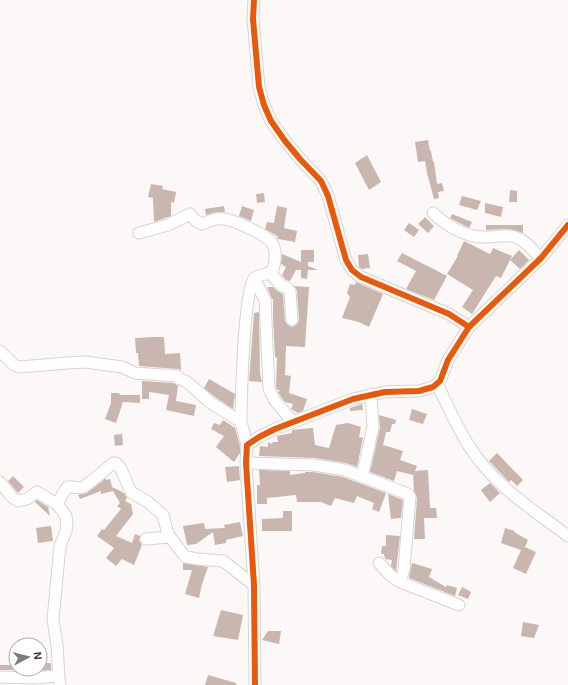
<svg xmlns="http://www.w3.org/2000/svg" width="568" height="685" font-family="'Exo 2',sans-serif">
	<rect width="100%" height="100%" fill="#fcf8f7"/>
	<!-- building -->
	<path fill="#c8b6af" d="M428 140 430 151H431L433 162H434L437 184 442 183 444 191 438 192 439 198 434 199 427 173 425 161 418 162 415 142Z
		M367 155 381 182 369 190 355 163Z
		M151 184 163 186 162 189 176 192 174 203 171 202V216L154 222 153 198 148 197Z
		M510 190 517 191V202H509Z
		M264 193 265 202 257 203 256 194Z
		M462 196 481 201 477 210 459 205Z
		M485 203 503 207 501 217 485 213Z
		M224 206 225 212H216L206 215 205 209Z
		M242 206 254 210 251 221 239 216Z
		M277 206 287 208 284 228 297 231 295 242 278 239 277 236 265 229 267 222 274 223Z
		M452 214 472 222 469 228 450 218Z
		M425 217 434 226 428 233 418 224Z
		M409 223 419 230 414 237 404 230Z
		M486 225H523V233L509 229 486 230Z
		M464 241 490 254 493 248 512 256 501 278 496 276 472 314 462 307 473 290 447 274 458 256H457Z
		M301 250H314V262H308V266L318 270H308L307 279 301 278V270H296L290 281 286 280 282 275 286 267 281 264 282 254 301 262Z
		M519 250 529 260 520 269 510 260Z
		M402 253 447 276 434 300 406 289 416 271 397 261Z
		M368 254 370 268 362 269 359 267 358 255Z
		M356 282 383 294 369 327 359 322 342 318 350 297 347 293 350 284 355 285Z
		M294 286 309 287 305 347 286 346 285 375 291 376 289 393 307 399 303 411 298 413 291 409 293 404 285 402 281 397 278 392 280 390H277L276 387 277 358 275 357 273 318V299H272L267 287H273L277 291 283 294 285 321 289 326 293 327 298 323 299 320 297 291Z
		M259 312 260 373 262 382 249 381 254 313Z
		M154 337H164L165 354 180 353 181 370 178 369 139 366 138 353H136L135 338Z
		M209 379 235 394 233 409 215 397 204 388Z
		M142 381 174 383 178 386 176 401 196 405 194 416 166 410 169 395 149 392V399H142Z
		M111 393H119L120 395H140V403L123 402 116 423 105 419 111 403Z
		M362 404 363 410 350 411V408Z
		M412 409 427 414 423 424 409 420Z
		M379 415 396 420 395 424H392L390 432H386L383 445 403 451 400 460 417 466 415 471 428 470 430 508H436L437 518H424L425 539H414L417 498 414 491 413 475 397 471 394 481 370 472 380 428Z
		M223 420 235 428 240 446V453L234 462 216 447 224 436 211 429 214 423 220 425Z
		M348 423 361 427 359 437 363 438 357 467 346 463 315 458 259 456 260 446 268 447V442L272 444 273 442H278L277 436 292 433V430L313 428 315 445 329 448 336 425Z
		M122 434 123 445 115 446 114 435Z
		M497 453 523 480 517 486 511 480 509 482 508 481 489 461Z
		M239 466 240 480 227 482 225 467Z
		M259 470 290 471V475L305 473V472H313L343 477 386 493 379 512 372 509 374 503 357 496 354 503 335 498 331 506 321 502H297L296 495 267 498V504H257V485H260Z
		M13 476 24 487 18 493 8 481Z
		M106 478V480L110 479 112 487 124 493 127 498 125 501 131 504 133 514 116 536 132 543 135 534 140 536 139 540 142 545 134 565 122 559 116 566 106 558 114 548 97 536 102 529 104 530 121 509 117 506 120 503 113 491 101 494V491L80 499 78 495 87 493Z
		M490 483 500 493 490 502 481 490Z
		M388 494 403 500 401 518 391 519Z
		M37 500 48 507 50 516 35 502Z
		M283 511H292V531H262V519L283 518Z
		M240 522 243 536 226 540V543L215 545 213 532 196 544 187 545 183 526 204 523 205 529 225 528 224 525Z
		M51 526 53 541 38 543 36 528Z
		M505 528 515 531 514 532 528 540 525 547 536 552 526 574 513 568 521 550 501 543Z
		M386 535 400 536 396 571 391 566 392 560 385 559 384 554H381L382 546H386Z
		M183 563 208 567 202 584 199 598 185 594 192 570H183Z
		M412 563 432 569 429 577 446 587 447 585 457 588 455 596 409 578Z
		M462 587 471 592 468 599 458 595Z
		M221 610 243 615 238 640 213 636Z
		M523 622 539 625 534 638 521 636Z
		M268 631H281L279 644 262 640Z
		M40 663H51V670L36 671V669H40Z
		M0 665H16V670H0Z
		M208 675 236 683V685H205Z"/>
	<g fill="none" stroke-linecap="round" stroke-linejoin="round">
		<defs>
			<path id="minor" d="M254 0 253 19 259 87 264 105 271 121 285 141 300 159 321 181 328 196 346 260 352 270 361 277 449 314 469 327
				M433 213C448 227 466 238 488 237 496 237 507 234 515 237 526 240 533 251 541 258
				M139 233 168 225 190 214 196 221 202 224C209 221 215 218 223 219 232 219 267 235 272 243 277 250 275 263 273 270 268 276 259 273 254 279 244 290 241 401 241 422
				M270 273 282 286 286 287 290 291 292 320
				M254 278 265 300 269 389 275 401 293 422
				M0 351 14 365 20 367 67 363 85 362 122 367 135 373 177 376 180 379 187 382 211 403 241 422 247 445
				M437 384C447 404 458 430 471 449 496 487 532 509 568 536
				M246 463 314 465 345 470 408 494 410 497 404 569 400 582 390 575 379 563
				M362 477 373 427 371 394
				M0 482 12 497 18 501 27 499 37 492 57 504 67 487C72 486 77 489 83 487 94 481 103 471 113 463H116L121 469 131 492 148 502 163 515 168 534 183 554 186 557 197 559 223 561 254 585
				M57 504 66 516 67 523 66 531 60 546 53 619 57 645 59 679 60 685
				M146 539 170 537
				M400 582 459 605
				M0 677 33 678 58 676
				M255 685 254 585 246 463 247 445 259 437 275 429 353 399 385 392 419 391 433 387 440 381 448 360 469 327 541 258 568 225"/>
		</defs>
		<!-- minor casing -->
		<use href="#minor" stroke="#d7d3d1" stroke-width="13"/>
		<!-- minor -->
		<use href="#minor" stroke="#fffefe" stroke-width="11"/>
		<defs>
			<path id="cycleway" d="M254 0 253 19 259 87 264 105 271 121 285 141 300 159 321 181 328 196 346 260 352 270 361 277 449 314 469 327
				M255 685 254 585 246 463 247 445 259 437 275 429 353 399 385 392 419 391 433 387 440 381 448 360 469 327 541 258 568 225"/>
		</defs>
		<!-- cycleway casing -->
		<use href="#cycleway" stroke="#fff" stroke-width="8"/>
		<!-- cycleway -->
		<use href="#cycleway" stroke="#e8590c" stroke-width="6"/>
	</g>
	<!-- north arrow -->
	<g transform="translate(28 657) rotate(83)"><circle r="19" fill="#ffffff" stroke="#b1afad"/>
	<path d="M0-3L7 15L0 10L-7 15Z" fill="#7f7a78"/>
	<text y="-6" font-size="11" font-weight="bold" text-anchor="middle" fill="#3c3633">N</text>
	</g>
</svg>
